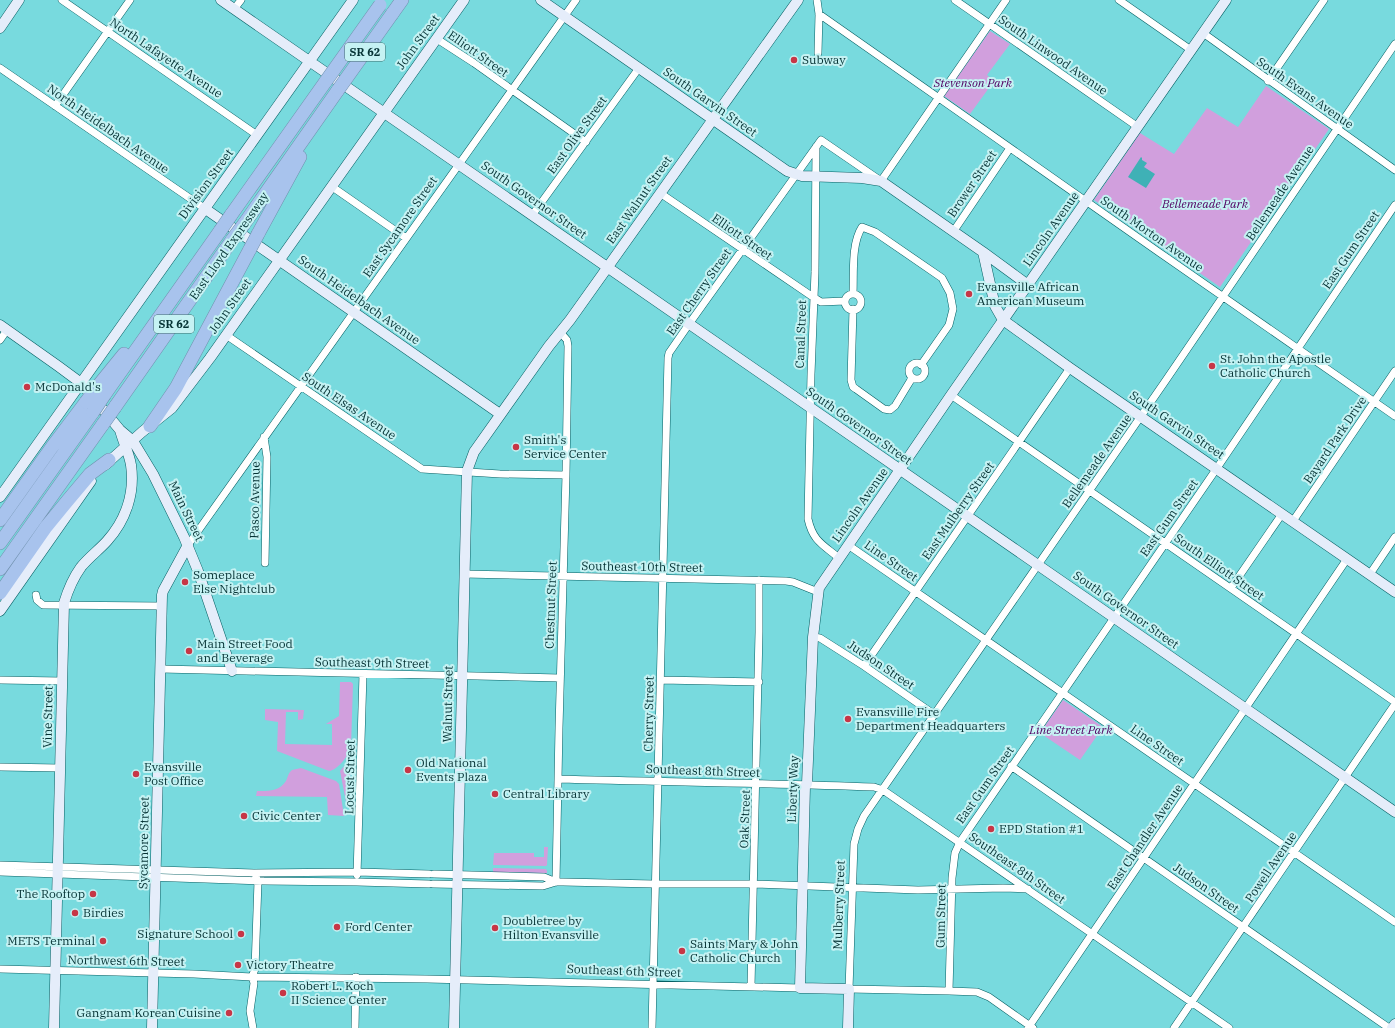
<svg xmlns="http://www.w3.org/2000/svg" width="1395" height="1028" font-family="'IBM Plex Serif',serif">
	<rect width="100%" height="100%" fill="#78dade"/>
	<!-- green -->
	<path fill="#d19fdd" d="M990 31 1010 44 987 75 994 81 970 114 944 96Z
		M1266 86 1329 129 1220 287 1094 200 1140 133 1174 154 1207 108 1238 127Z
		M340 682H351L353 684 351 747C349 755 338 770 329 771L277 751 278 722 265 720V709L304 710 303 719 298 720V712H286L285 744 332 745V724H326L339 716Z
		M1063 700 1103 727 1080 760 1040 733Z
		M351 758 349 807H347L340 771Z
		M301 768 336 781 339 784 344 816 328 815 327 797 256 796 257 791C267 791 279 792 286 781 288 777 288 773 292 770 295 769 298 769 301 768Z
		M544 847H548L547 865 546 866 493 865 494 853H534V857H544Z
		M493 868 546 869 547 871V873L493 872Z"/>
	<!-- water -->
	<path fill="#3fb1b6" d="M1141 157 1142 158V160L1147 163 1144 167 1155 174 1146 188 1128 177Z"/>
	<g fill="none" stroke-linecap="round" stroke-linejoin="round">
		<defs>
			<path id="street" d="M62 0 257 135
				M817 0 819 14 818 53
				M955 0 1138 127
				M1119 0 1191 50
				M234 9 241 0
				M819 14 1160 253 1395 416
				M1203 33 1395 170
				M437 39 474 63 586 142
				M0 68 204 208
				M1268 81 1324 0
				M55 106 130 0
				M816 147 815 272 811 374 808 519C813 541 822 544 839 558
				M331 186 406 238
				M660 193 813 297 821 302 845 301
				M533 214 639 68
				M953 232 1010 148
				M853 294C854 273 851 244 862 227L875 232 942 278 950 293 953 309 949 325 921 365
				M845 302a8 8 0 1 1 16 0a8 8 0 1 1-16 0Z
				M853 309 851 380 853 387 856 389 884 409 890 410 895 406 912 378
				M226 335 422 469 500 474 566 475
				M0 340 7 330
				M909 371a8 8 0 1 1 16 0a8 8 0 1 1-16 0Z
				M951 395 1395 702
				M264 437 267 457 265 563
				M1293 521 1395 371
				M188 545 576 0
				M848 545 1395 922
				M464 574 786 581 793 582 818 592
				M1370 574 1395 537
				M1231 588 1282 514
				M36 595 37 600 43 605 162 606
				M813 637 820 638 864 666 935 715
				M864 666 1070 368
				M161 669 560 678
				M0 680 62 681
				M661 680 759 682
				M1011 766 1389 1028
				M0 767 60 768
				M558 779C663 782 769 783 874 787L883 790 1229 1028
				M0 865 254 873 357 872 429 874
				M0 872 264 881 357 882 429 884
				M434 874 544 877 556 882
				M357 875 363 674
				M556 882 559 728 566 475 568 346 567 340 560 332
				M433 884 543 886 556 882H563L654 884H754L918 890 1003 888 1028 889
				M0 969 194 974 252 977 427 979 800 988
				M751 987 759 632V580
				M949 991 952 878 955 853 960 842 1217 468 1395 205
				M253 1028 250 1011 254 983 252 977 255 969 258 881 256 877
				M355 1028 356 977
				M652 1028 668 358 669 353 689 324 821 140 881 181 1006 0
				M1028 1028 1347 559
				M1033 1028 989 997 977 992 949 991 849 989 854 844 858 829 864 816 1166 380 1395 44
				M1174 1028 1395 704"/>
			<path id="secondary" d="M221 0 1395 812
				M541 0 787 171 802 176 862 178 881 181 983 252 995 306 1003 320 1070 368 1395 592
				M0 28 19 0
				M204 208 500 414
				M983 252 1028 285
				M0 325 58 366 81 383 120 430 133 441 153 474 184 537 198 571 232 671
				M105 465 142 432 172 408 210 358 464 0
				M0 497 353 0
				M0 611 91 481
				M54 1028 64 603C68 590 73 578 81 567 89 557 99 550 107 541 126 520 135 493 131 465 129 453 123 442 120 430
				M152 1028 162 595 163 591 188 545
				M454 1028 467 471 474 452 549 346 570 320 798 0
				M848 1028 849 989 800 988 805 786 807 784 813 637 819 588 951 395 1226 0
				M1392 1028 1395 1024"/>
			<path id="highway" d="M392 14 402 0
				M231 215 326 81
				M244 224 338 90
				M258 234 300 157
				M98 386 124 354
				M105 394 220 231
				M115 407 232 240
				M150 426 176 388 250 249
				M0 520 52 447 86 402
				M0 543 93 412
				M0 569 103 424
				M0 593 46 527 69 499 90 474 109 460"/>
		</defs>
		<!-- street casing -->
		<use href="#street" stroke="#055f63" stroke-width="8"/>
		<!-- secondary casing -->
		<use href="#secondary" stroke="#055f63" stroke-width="11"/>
		<!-- highway casing -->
		<use href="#highway" stroke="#6f90ac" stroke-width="14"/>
		<!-- street -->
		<use href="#street" stroke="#fff" stroke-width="7"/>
		<!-- secondary -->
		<use href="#secondary" stroke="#e5edfa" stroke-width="10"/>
		<!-- highway -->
		<use href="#highway" stroke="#a8c3ed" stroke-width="13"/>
		<defs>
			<path id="highway-bridge" d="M326 81 380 5
				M338 90 392 14
				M220 231 231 215
				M232 240 244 224
				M250 249 258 234
				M86 402 98 386
				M93 412 105 394
				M103 424 115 407"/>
		</defs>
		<!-- highway-bridge casing -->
		<use href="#highway-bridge" stroke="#6f90ac" stroke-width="14" stroke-linecap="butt"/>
		<!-- highway-bridge -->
		<use href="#highway-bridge" stroke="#a8c3ed" stroke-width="13"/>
	</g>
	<!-- markers -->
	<g fill="#c73646" stroke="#c5f2f3" stroke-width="1.5">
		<circle cx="794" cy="60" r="4"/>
		<circle cx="969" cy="294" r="4"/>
		<circle cx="1212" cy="366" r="4"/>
		<circle cx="27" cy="387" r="4"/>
		<circle cx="516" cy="447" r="4"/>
		<circle cx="185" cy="582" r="4"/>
		<circle cx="189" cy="651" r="4"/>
		<circle cx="848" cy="719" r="4"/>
		<circle cx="408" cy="770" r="4"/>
		<circle cx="136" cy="774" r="4"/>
		<circle cx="495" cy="794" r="4"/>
		<circle cx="244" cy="816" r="4"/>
		<circle cx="991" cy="829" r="4"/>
		<circle cx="93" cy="894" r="4"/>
		<circle cx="75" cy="913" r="4"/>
		<circle cx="337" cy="927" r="4"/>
		<circle cx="495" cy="928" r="4"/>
		<circle cx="241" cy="934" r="4"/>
		<circle cx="103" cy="941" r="4"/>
		<circle cx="682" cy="951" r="4"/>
		<circle cx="238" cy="965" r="4"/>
		<circle cx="283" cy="993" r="4"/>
		<circle cx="229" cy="1013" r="4"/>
	</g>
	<g text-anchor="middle" stroke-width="4" stroke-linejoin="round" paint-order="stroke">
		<!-- shield labels -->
		<g fill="#c5f2f3" stroke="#3f6c6d" stroke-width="1">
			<rect x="345" y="43" width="40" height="18" rx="3"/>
			<rect x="154" y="315" width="40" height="18" rx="3"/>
		</g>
		<g font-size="11" font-weight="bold" fill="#053234">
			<text x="365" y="56">SR 62</text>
			<text x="174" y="328">SR 62</text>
		</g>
		<!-- street labels -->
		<g font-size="12" fill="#053234" stroke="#c5f2f3">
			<text transform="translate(418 42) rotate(-54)" y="4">John Street</text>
			<text transform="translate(478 54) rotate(35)" y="4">Elliott Street</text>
			<text transform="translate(1053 55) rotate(35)" y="4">South Linwood Avenue</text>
			<text transform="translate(166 58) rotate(34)" y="4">North Lafayette Avenue</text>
			<text transform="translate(1305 93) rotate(35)" y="4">South Evans Avenue</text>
			<text transform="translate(710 102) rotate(35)" y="4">South Garvin Street</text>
			<text transform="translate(108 129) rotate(35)" y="4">North Heidelbach Avenue</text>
			<text transform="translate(577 135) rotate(-54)" y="4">East Olive Street</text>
			<text transform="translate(206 184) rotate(-54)" y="4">Division Street</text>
			<text transform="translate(972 184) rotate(-56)" y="4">Brower Street</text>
			<text transform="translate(1280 193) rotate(-56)" y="4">Bellemeade Avenue</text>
			<text transform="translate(534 200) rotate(35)" y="4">South Governor Street</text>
			<text transform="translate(639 200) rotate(-55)" y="4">East Walnut Street</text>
			<text transform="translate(400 227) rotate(-55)" y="4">East Sycamore Street</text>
			<text transform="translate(1051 229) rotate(-55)" y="4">Lincoln Avenue</text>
			<text transform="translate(1152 234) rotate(35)" y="4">South Morton Avenue</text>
			<text transform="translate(742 237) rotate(35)" y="4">Elliott Street</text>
			<text transform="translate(229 246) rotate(-55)" y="4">East Lloyd Expressway</text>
			<text transform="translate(1351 250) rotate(-56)" y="4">East Gum Street</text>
			<text transform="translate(699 292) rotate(-55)" y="4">East Cherry Street</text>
			<text transform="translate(359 300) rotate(35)" y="4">South Heidelbach Avenue</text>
			<text transform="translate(230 306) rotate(-55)" y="4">John Street</text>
			<text transform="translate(801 334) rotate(-88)" y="4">Canal Street</text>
			<text transform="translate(349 406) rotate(34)" y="4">South Elsas Avenue</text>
			<text transform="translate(1177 425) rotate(34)" y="4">South Garvin Street</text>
			<text transform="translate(859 426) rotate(35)" y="4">South Governor Street</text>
			<text transform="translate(1335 440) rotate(-56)" y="4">Bayard Park Drive</text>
			<text transform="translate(1097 461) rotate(-55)" y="4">Bellemeade Avenue</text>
			<text transform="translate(255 500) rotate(-89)" y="4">Pasco Avenue</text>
			<text transform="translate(860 505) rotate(-55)" y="4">Lincoln Avenue</text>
			<text transform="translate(186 511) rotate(64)" y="4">Main Street</text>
			<text transform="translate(958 511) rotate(-55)" y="4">East Mulberry Street</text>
			<text transform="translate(1169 518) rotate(-55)" y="4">East Gum Street</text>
			<text transform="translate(891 561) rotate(35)" y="4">Line Street</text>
			<text transform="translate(642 567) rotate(1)" y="4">Southeast 10th Street</text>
			<text transform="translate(1219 567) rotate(35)" y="4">South Elliott Street</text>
			<text transform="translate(551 605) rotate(-88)" y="4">Chestnut Street</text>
			<text transform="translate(1126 610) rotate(35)" y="4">South Governor Street</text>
			<text transform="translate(372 663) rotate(1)" y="4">Southeast 9th Street</text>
			<text transform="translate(881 665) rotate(34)" y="4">Judson Street</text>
			<text transform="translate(448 704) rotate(-89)" y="4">Walnut Street</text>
			<text transform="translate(649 714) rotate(-89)" y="4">Cherry Street</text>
			<text transform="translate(48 717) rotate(-89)" y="4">Vine Street</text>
			<text transform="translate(1157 745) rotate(35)" y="4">Line Street</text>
			<text transform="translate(703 771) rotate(2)" y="4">Southeast 8th Street</text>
			<text transform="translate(350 777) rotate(-89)" y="4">Locust Street</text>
			<text transform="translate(985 785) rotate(-55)" y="4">East Gum Street</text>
			<text transform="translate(793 789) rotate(-88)" y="4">Liberty Way</text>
			<text transform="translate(745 819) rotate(-88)" y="4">Oak Street</text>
			<text transform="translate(1145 837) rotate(-56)" y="4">East Chandler Avenue</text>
			<text transform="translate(144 843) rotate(-89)" y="4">Sycamore Street</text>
			<text transform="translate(1271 867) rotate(-56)" y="4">Powell Avenue</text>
			<text transform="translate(1017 868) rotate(35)" y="4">Southeast 8th Street</text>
			<text transform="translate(1206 888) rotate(35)" y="4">Judson Street</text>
			<text transform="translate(839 905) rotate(-88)" y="4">Mulberry Street</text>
			<text transform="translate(941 916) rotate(-89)" y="4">Gum Street</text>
			<text transform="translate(126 961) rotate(1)" y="4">Northwest 6th Street</text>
			<text transform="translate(624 971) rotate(2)" y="4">Southeast 6th Street</text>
		</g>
		<!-- poi labels -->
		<g font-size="12" fill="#053234" stroke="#c5f2f3" text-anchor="start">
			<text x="802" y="64">Subway</text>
			<text x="977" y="291">Evansville African<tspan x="977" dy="14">American Museum</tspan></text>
			<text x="1220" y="363">St. John the Apostle<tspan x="1220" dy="14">Catholic Church</tspan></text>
			<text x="35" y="391">McDonald's</text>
			<text x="524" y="444">Smith's<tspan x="524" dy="14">Service Center</tspan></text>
			<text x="193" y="579">Someplace<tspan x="193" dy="14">Else Nightclub</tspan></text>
			<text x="197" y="648">Main Street Food<tspan x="197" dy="14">and Beverage</tspan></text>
			<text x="856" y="716">Evansville Fire<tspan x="856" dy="14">Department Headquarters</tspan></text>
			<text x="416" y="767">Old National<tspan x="416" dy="14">Events Plaza</tspan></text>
			<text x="144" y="771">Evansville<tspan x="144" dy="14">Post Office</tspan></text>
			<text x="503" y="798">Central Library</text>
			<text x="252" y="820">Civic Center</text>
			<text x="999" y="833">EPD Station #1</text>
			<text x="85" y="898" text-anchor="end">The Rooftop</text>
			<text x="83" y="917">Birdies</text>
			<text x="503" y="925">Doubletree by<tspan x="503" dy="14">Hilton Evansville</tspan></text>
			<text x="345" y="931">Ford Center</text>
			<text x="233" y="938" text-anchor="end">Signature School</text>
			<text x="95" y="945" text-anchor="end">METS Terminal</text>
			<text x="690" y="948">Saints Mary &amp; John<tspan x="690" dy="14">Catholic Church</tspan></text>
			<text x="246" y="969">Victory Theatre</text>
			<text x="291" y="990">Robert L. Koch<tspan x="291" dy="14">II Science Center</tspan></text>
			<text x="221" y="1017" text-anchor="end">Gangnam Korean Cuisine</text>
		</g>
		<!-- park labels -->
		<g font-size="12" font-style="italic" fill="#510062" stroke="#c5f2f3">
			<text x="973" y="87">Stevenson Park</text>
			<text x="1205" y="208">Bellemeade Park</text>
			<text x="1071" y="734">Line Street Park</text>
		</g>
	</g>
</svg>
